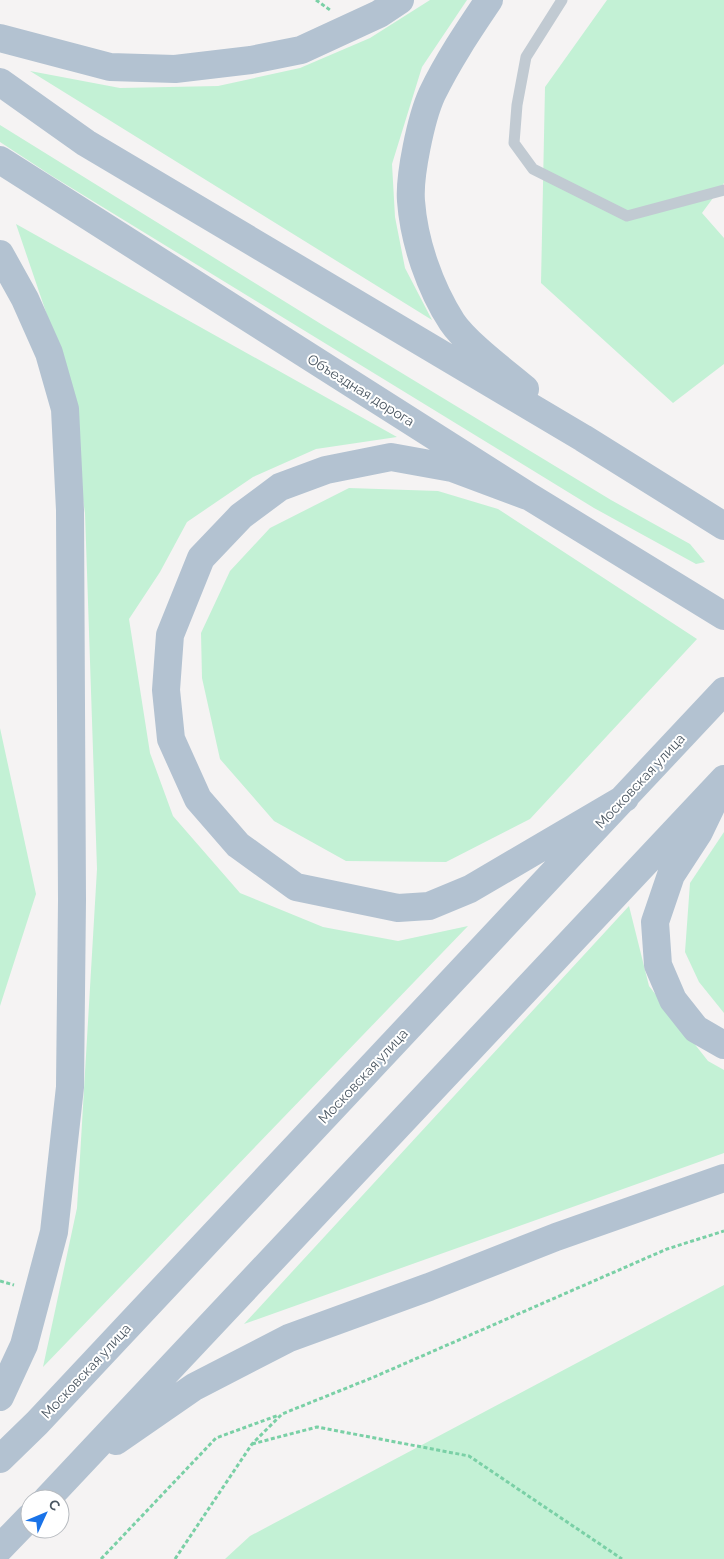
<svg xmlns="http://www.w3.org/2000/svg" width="724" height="1559" font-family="Raleway,sans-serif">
	<rect width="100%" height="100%" fill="#f5f3f3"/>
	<!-- green -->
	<path fill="#c3f1d5" d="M430 0H467L422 67 392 164 395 217 405 268 432 320 30 71 120 88 218 86 300 68 370 38Z
		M607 0H724V183L702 213 724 238V364L673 403 541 283 545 87Z
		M0 125 321 324 611 500 690 544 705 562 696 564 594 508 52 176 0 142Z
		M16 224 397 437 316 449 253 477 187 522 160 572 129 619 150 753 173 816 240 893 323 927 398 941 468 926 43 1367 77 1208 97 869 85 513 63 362Z
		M349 488 438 491 498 509 697 639 530 819 446 862 346 861 274 821 220 759 202 678 201 633 230 571 270 528Z
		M0 728 36 894 0 1006Z
		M724 832V1013L699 982 685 952 690 883Z
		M629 906 649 986 708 1061 724 1070V1153L244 1324Z
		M724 1285V1559H225L250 1536Z"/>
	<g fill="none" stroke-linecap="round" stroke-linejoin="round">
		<!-- path -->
		<path stroke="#7ad0a6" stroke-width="3" stroke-dasharray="4 2.5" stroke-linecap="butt" d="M316 0 330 10
			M0 1281 14 1285
			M252 1444 317 1427 469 1456 622 1559
			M101 1559 216 1438 279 1415
			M175 1559 252 1444 282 1414 374 1377 667 1249 724 1231"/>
		<!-- lane -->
		<path stroke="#c1cad2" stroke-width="11" d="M562 0 526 57 517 105 514 143 533 169 627 216 724 190"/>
		<!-- primary -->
		<path stroke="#b3c2d1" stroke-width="28" d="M489 0C468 31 448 61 432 94 421 118 409 176 411 201 414 242 430 288 452 322 466 343 505 372 525 389
			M0 38 110 67 175 69 251 60 301 50 379 14 400 0
			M0 82 86 143 583 438 724 526
			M0 160 530 497 724 616
			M0 254 25 299 49 353 65 409 70 510 72 900 70 1087 54 1232 24 1345 0 1397
			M530 497 452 468 391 457 326 470 280 487 241 516 201 558 170 635 166 690 171 739 198 799 238 845 296 887 398 908 429 906 470 889 625 798
			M712 805 699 832 671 875 655 922 658 965 673 1000 696 1029 724 1045
			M116 1441 194 1387 289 1338 429 1287 556 1237 724 1178
			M0 1459 37 1423 724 691
			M47 1499 724 779
			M0 1548 30 1517"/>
	</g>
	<g text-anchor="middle" stroke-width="4" stroke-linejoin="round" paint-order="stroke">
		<!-- street labels -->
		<g font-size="14" fill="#4a5661" stroke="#fff">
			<text transform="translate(361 390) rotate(32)" y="5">Объездная дорога</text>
			<text transform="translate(640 781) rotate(-47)" y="5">Московская улица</text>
			<text transform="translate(363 1076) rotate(-47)" y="5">Московская улица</text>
			<text transform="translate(86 1371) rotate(-47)" y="5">Московская улица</text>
		</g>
	</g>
	<!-- north arrow -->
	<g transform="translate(45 1514) rotate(46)"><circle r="24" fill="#ffffff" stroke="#b7bbc0"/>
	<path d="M0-4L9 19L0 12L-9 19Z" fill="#1a73e8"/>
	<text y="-8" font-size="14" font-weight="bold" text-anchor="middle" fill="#4a5661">С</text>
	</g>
</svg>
